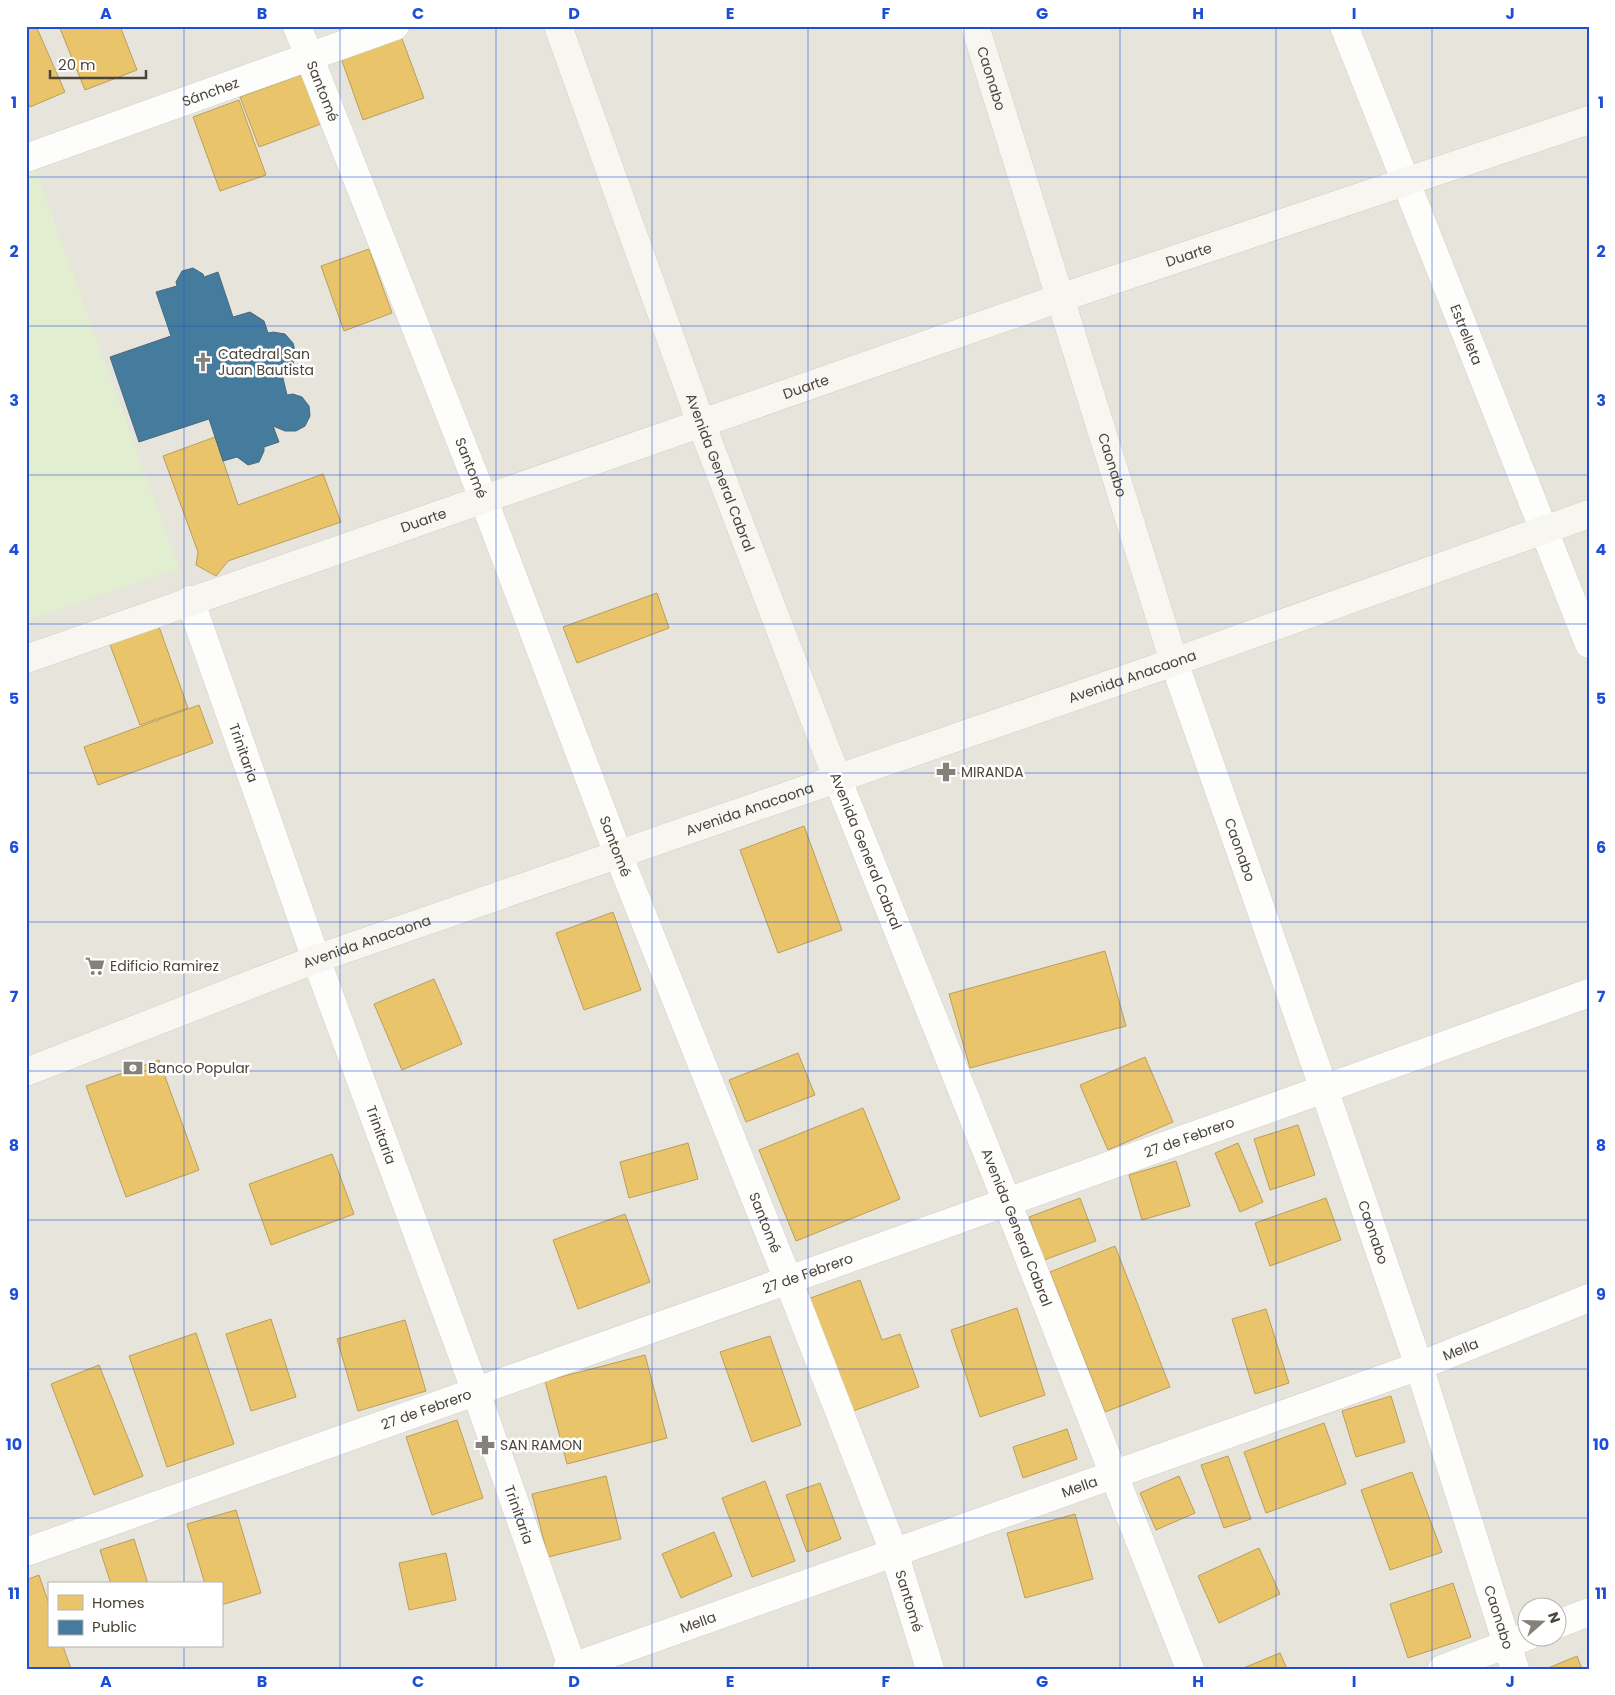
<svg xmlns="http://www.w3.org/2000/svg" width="1615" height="1695" font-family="Poppins,sans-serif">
	<rect width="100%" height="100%" fill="#f4f2ee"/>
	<!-- residential -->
	<path fill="#e7e4dc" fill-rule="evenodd" d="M26 26H1589V1669H26ZM49 1584H221V1646H49ZM1528 1608H1558V1638H1528Z"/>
	<!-- green -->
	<path fill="#e1eecf" d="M35 168 179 568 26 621V171Z"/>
	<!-- homes -->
	<path fill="#e9c46a" stroke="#ba9e5b" d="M26 26H36L65 92 30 107 26 99Z
		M59 26H120L137 70 85 90Z
		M401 36 424 98 363 120 341 58Z
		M303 74 321 124 259 147 240 97Z
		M239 100 266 175 220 191 193 117Z
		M369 249 392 313 344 331 321 266Z
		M215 437 238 505 323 474 341 522 228 561 216 576 196 565 198 552 163 456Z
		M657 593 669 628 577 663 563 627Z
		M158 624 188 708 140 725 109 642Z
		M199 705 213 743 98 785 84 747Z
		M804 826 842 930 778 953 740 850Z
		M613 912 641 990 584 1010 556 933Z
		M1105 951 1126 1026 970 1068 949 994Z
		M434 979 462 1044 402 1070 374 1004Z
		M798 1053 815 1095 746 1122 729 1080Z
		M1145 1057 1173 1122 1108 1150 1080 1085Z
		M159 1060 199 1170 126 1197 86 1086Z
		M863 1108 900 1199 796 1241 759 1150Z
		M1298 1125 1315 1175 1270 1190 1254 1139Z
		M688 1143 698 1179 629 1198 620 1162Z
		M1238 1143 1263 1202 1240 1212 1215 1153Z
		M332 1154 354 1214 271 1245 249 1184Z
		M1176 1161 1190 1206 1142 1220 1129 1175Z
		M1080 1198 1096 1241 1044 1260 1029 1217Z
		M1326 1198 1341 1240 1270 1266 1255 1223Z
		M625 1214 650 1282 578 1309 553 1240Z
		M1115 1246 1170 1387 1105 1412 1050 1272Z
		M860 1280 882 1340 900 1334 919 1387 845 1414 805 1300Z
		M1017 1308 1045 1395 980 1417 951 1330Z
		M1266 1309 1289 1383 1255 1394 1232 1319Z
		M271 1319 296 1397 251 1411 226 1334Z
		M405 1320 426 1391 358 1411 337 1339Z
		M196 1333 234 1444 167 1467 129 1356Z
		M770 1336 801 1425 752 1442 720 1352Z
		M645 1355 667 1438 567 1464 545 1381Z
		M99 1365 143 1476 94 1495 51 1384Z
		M1391 1396 1405 1442 1356 1457 1342 1411Z
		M457 1420 483 1498 432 1515 406 1437Z
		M1324 1423 1346 1484 1266 1513 1244 1452Z
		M1067 1429 1077 1459 1023 1478 1013 1447Z
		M1228 1456 1251 1519 1224 1528 1201 1465Z
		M1412 1472 1442 1552 1390 1570 1361 1490Z
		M606 1476 621 1539 548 1557 532 1494Z
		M1179 1476 1195 1513 1156 1530 1140 1493Z
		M765 1481 795 1561 752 1577 722 1498Z
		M820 1483 841 1539 807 1552 786 1495Z
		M236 1510 261 1593 221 1605V1584H205L187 1524Z
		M1075 1514 1093 1579 1025 1598 1007 1533Z
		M714 1532 732 1576 681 1598 662 1554Z
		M134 1539 148 1584H111L100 1550Z
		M1259 1548 1280 1594 1219 1623 1198 1576Z
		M446 1553 456 1600 409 1610 399 1563Z
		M39 1575 49 1604V1646H63L71 1669H26V1580Z
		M1453 1583 1471 1637 1408 1658 1390 1604Z
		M1280 1653 1287 1669H1241Z
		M1577 1656 1582 1669H1546Z"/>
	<!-- public -->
	<path fill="#457b9d" stroke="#476a7f" d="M193 268 203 274 204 277 218 272 233 317 250 312 264 321 268 333 273 332 285 334 293 343 296 355 292 367 282 374 287 395 293 394 302 397 309 406 310 416 305 426 296 431H285L273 426 279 442 264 447V451L259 462 248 465 237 457 223 461 209 419 139 442 110 357 171 336 156 292 177 286 176 282 182 271Z"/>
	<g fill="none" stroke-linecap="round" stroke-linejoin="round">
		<defs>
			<g id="street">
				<path id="s1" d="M297 26 483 498 618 854 788 1280 894 1552 930 1669"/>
				<path id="s2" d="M1344 26 1589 644"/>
				<path id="s3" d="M26 158 395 26"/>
				<path id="s4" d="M190 600 316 959 476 1392 573 1669"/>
				<path id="s5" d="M1174 662 1324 1089 1419 1366 1515 1669"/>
				<path id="s6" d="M837 778 1007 1202 1190 1669"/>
				<path id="s7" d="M26 1552 1324 1089 1589 993"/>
				<path d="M1558 1624 1589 1612"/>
				<path id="s8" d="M567 1669 1419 1366 1589 1298"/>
				<path d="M1442 1669 1528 1636"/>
			</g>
			<g id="secondary">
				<path id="s9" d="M558 26 701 423 837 778"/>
				<path id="s10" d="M975 26 1174 662"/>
				<path id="s11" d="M26 659 1060 298 1589 120"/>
				<path id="s12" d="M26 1072 316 959 1174 662 1589 514"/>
			</g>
		</defs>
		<!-- street casing -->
		<use href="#street" stroke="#d2d0cb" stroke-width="29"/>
		<!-- secondary casing -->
		<use href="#secondary" stroke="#d3cfc5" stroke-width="29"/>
		<!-- street -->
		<use href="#street" stroke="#fdfdfc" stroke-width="28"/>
		<!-- secondary -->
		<use href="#secondary" stroke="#f7f6f1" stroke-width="28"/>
	</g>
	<!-- grid -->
	<path fill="none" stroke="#1d4ed8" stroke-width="1" stroke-opacity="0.55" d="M184 26V1584M340 26V1669M496 26V1669M652 26V1669M808 26V1669M964 26V1669M1120 26V1669M1276 26V1669M1432 26V1669M26 177H1589M26 326H1589M26 475H1589M26 624H1589M26 773H1589M26 922H1589M26 1071H1589M26 1220H1589M26 1369H1589M26 1518H1589M184 1646V1669"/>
	<!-- icons -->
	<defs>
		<symbol id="church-bare" viewBox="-9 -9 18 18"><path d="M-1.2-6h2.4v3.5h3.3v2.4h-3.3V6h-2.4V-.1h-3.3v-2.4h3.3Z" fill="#868178" stroke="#fff" stroke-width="2.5" paint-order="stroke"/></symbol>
		<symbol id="pharmacy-bare" viewBox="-9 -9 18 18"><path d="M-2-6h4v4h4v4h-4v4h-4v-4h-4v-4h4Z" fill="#868178" stroke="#fff" stroke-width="2.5" paint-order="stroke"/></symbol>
		<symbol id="supermarket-bare" viewBox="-9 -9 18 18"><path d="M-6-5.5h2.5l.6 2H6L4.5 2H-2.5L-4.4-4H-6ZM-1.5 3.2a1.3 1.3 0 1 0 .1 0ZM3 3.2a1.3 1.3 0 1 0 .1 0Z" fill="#868178" stroke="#fff" stroke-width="2.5" paint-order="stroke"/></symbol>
		<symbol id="bank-bare" viewBox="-9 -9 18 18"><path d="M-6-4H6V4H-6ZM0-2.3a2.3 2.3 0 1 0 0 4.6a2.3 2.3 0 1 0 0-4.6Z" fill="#868178" stroke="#fff" stroke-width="2.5" paint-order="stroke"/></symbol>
	</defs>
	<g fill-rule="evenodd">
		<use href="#church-bare" x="189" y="348" width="28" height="28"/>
		<use href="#pharmacy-bare" x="932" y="758" width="28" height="28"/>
		<use href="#supermarket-bare" x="81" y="952" width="28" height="28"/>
		<use href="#bank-bare" x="119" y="1054" width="28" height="28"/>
		<use href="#pharmacy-bare" x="471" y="1431" width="28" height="28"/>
	</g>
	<g text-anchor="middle" stroke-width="5" stroke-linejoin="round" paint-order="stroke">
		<!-- street labels -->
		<g font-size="14" fill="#4b4439" stroke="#fff">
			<text dy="5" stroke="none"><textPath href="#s10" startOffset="55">Caonabo</textPath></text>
			<text dy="5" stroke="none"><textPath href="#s3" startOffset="196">Sánchez</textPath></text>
			<text dy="5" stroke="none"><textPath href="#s1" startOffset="70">Santomé</textPath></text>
			<text dy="5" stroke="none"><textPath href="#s11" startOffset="1231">Duarte</textPath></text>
			<text dy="5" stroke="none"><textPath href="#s2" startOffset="332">Estrelleta</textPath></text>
			<text dy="5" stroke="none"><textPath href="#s11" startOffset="826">Duarte</textPath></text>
			<text dy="5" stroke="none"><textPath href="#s10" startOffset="460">Caonabo</textPath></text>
			<text dy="5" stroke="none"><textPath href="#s1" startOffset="475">Santomé</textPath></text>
			<text dy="5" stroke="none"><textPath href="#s9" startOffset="475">Avenida General Cabral</textPath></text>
			<text dy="5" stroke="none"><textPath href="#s11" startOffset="421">Duarte</textPath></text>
			<text dy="5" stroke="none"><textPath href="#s12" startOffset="1175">Avenida Anacaona</textPath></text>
			<text dy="5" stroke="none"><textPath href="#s4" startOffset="162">Trinitaria</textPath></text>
			<text dy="5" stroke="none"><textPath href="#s12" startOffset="770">Avenida Anacaona</textPath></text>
			<text dy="5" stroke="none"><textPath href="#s1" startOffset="880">Santomé</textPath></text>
			<text dy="5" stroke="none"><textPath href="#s5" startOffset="199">Caonabo</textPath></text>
			<text transform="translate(866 851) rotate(68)" y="5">Avenida General Cabral</text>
			<text dy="5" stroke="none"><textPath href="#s12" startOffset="365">Avenida Anacaona</textPath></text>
			<text dy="5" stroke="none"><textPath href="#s4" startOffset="568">Trinitaria</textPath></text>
			<text dy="5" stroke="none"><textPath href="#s7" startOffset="1235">27 de Febrero</textPath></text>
			<text dy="5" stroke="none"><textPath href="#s1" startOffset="1285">Santomé</textPath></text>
			<text dy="5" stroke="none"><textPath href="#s6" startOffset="484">Avenida General Cabral</textPath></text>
			<text dy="5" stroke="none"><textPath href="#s5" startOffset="604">Caonabo</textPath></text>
			<text dy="5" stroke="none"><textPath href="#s7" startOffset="830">27 de Febrero</textPath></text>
			<text dy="5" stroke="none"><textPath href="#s8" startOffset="949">Mella</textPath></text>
			<text dy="5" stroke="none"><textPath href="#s7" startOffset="425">27 de Febrero</textPath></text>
			<text dy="5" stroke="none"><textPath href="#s8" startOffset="544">Mella</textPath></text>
			<text dy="5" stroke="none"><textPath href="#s4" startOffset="972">Trinitaria</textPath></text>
			<text dy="5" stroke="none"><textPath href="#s1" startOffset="1690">Santomé</textPath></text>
			<text dy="5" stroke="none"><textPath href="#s5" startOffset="1009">Caonabo</textPath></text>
			<text dy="5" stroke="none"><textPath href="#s8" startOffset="139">Mella</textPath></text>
		</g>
		<!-- poi labels -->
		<g font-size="14" fill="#4b4439" stroke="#fff" text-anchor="start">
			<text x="218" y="359">Catedral San<tspan x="218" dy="16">Juan Bautista</tspan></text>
			<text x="961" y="777">MIRANDA</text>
			<text x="110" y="971">Edificio Ramirez</text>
			<text x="148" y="1073">Banco Popular</text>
			<text x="500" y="1450">SAN RAMON</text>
		</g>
	</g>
	<!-- border -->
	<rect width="1615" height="1695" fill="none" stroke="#ffffff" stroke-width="55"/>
	<!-- legend -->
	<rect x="48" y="1582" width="175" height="65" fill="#ffffff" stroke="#b7b4b0"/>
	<rect x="58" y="1595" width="25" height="15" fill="#e9c46a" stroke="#b7b4b0"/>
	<text x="92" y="1608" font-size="15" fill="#4b4439">Homes</text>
	<rect x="58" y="1620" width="25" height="15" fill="#457b9d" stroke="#b7b4b0"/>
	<text x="92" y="1632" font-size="15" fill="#4b4439">Public</text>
	<!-- north arrow -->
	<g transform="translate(1542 1622) rotate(70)"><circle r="24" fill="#ffffff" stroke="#b7b4b0"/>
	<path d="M0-4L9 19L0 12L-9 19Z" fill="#868178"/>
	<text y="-8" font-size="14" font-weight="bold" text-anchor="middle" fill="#4b4439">N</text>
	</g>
	<!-- scale -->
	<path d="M50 70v8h96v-8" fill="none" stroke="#4b4439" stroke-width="2.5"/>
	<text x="58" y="70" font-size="15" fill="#4b4439" stroke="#ffffff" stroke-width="4" paint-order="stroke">20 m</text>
	<rect x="28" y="28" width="1560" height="1640" fill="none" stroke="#1d4ed8" stroke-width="2"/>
	<g font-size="16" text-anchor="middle" font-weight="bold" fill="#1d4ed8">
		<text x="106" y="19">A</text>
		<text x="262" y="19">B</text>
		<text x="418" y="19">C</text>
		<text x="574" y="19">D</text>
		<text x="730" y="19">E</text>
		<text x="886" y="19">F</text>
		<text x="1042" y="19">G</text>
		<text x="1198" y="19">H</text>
		<text x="1354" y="19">I</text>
		<text x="1510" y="19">J</text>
		<text x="14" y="108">1</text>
		<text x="1601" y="108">1</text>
		<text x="14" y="257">2</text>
		<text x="1601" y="257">2</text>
		<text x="14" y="406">3</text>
		<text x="1601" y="406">3</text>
		<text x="14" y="555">4</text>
		<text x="1601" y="555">4</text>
		<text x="14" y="704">5</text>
		<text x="1601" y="704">5</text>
		<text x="14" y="853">6</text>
		<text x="1601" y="853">6</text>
		<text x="14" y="1002">7</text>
		<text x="1601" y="1002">7</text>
		<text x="14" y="1151">8</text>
		<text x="1601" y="1151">8</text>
		<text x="14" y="1300">9</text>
		<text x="1601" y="1300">9</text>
		<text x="14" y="1450">10</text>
		<text x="1601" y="1450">10</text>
		<text x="14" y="1599">11</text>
		<text x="1601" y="1599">11</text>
		<text x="106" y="1687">A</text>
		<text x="262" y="1687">B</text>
		<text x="418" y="1687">C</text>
		<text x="574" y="1687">D</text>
		<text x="730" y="1687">E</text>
		<text x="886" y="1687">F</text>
		<text x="1042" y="1687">G</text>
		<text x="1198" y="1687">H</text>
		<text x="1354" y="1687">I</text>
		<text x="1510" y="1687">J</text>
	</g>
</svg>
